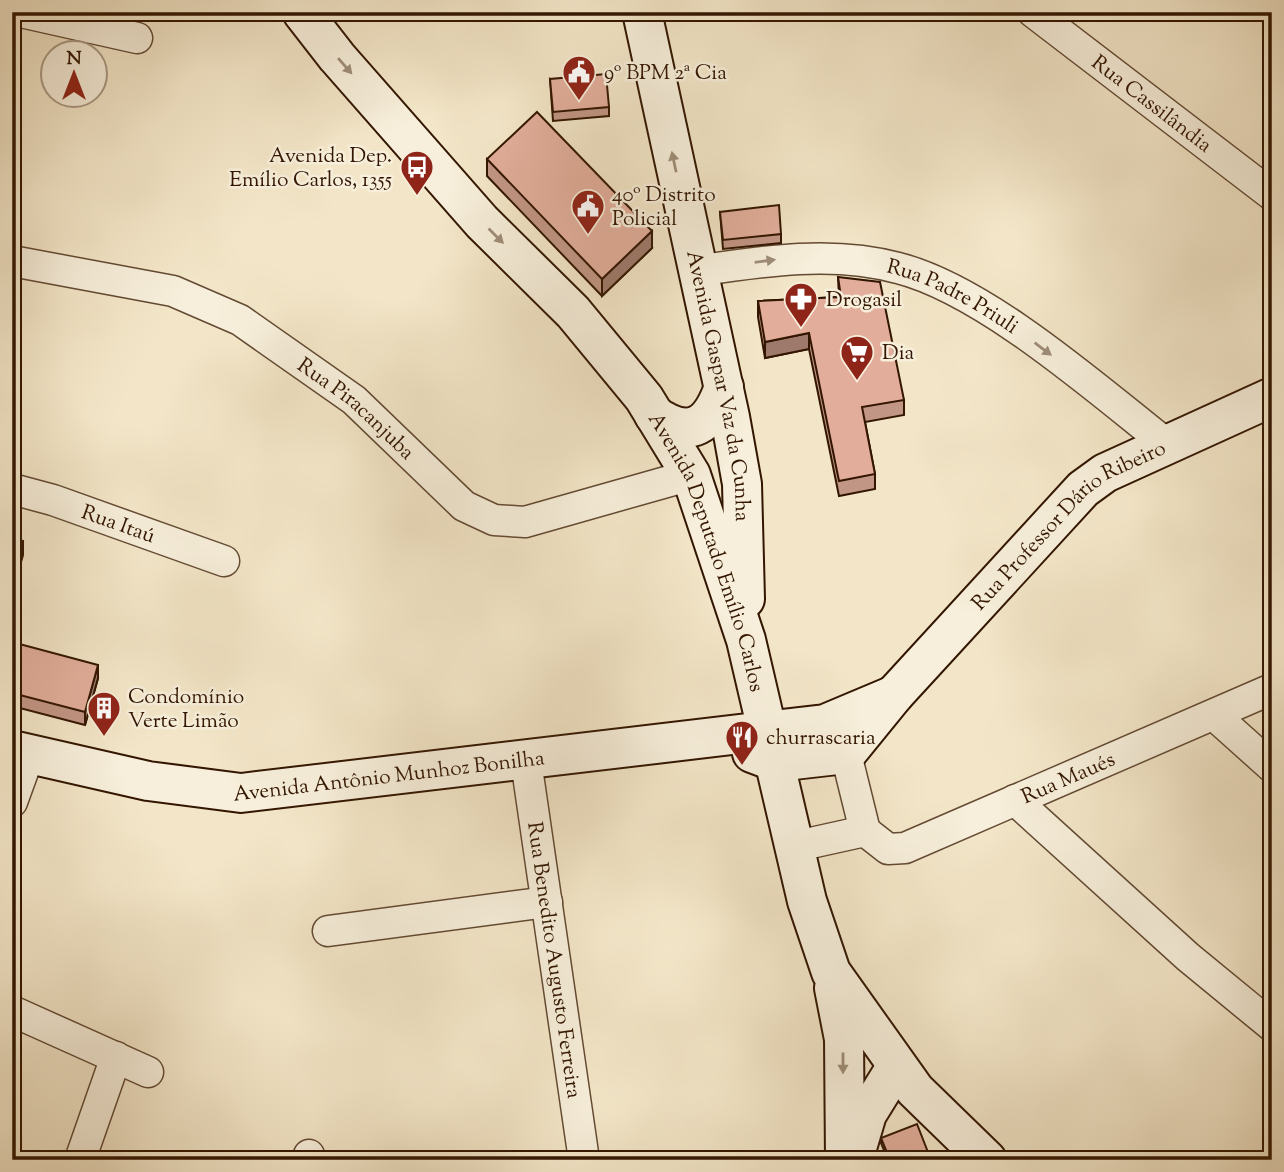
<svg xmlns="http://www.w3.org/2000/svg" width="1284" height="1172" font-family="'Sorts Mill Goudy',serif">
	<rect width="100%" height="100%" fill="#f3e6c8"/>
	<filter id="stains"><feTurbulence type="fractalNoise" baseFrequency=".00286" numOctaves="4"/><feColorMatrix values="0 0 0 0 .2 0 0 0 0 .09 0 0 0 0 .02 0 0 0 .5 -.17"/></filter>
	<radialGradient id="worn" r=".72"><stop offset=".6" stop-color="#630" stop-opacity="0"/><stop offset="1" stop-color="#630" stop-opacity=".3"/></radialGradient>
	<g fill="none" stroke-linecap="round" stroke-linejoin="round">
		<defs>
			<g id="street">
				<path d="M21 12 137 38"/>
				<path id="s1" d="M1033 12 1272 195"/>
				<path id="s2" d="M12 261 173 291 240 320 354 400 464 506 494 520 525 522 691 475"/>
				<path id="s3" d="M697 271C763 261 833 250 898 268 985 290 1098 390 1169 446"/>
				<path id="s4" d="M12 489 53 500 224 561"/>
				<path d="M1214 715 1272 767"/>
				<path id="s5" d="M846 754 865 831 888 849 905 848 1272 689"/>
				<path id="s6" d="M526 761 584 1160"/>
				<path d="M1015 800 1188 957 1272 1026"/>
				<path d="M12 802 29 755"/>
				<path d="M797 846 865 831"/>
				<path d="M328 931 547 902"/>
				<path d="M12 1011 148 1072"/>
				<path d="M80 1160 116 1057"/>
				<path d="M307 1160 309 1155"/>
			</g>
			<g id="secondary">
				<path id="s7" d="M302 12 337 57 482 222 573 312 644 398 691 475 746 640 807 901 831 972 915 1090 987 1160"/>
				<path id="s8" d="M642 12 730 417 742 484 745 599"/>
				<path d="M654 415C691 440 710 426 724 387"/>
				<path id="s9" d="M12 750 148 781 241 793 825 724 894 695"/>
				<path id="s10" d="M752 753 776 762 846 754 894 695 1083 489 1105 473 1272 397"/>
				<path d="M834 988 844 1039 845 1160"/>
				<path d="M854 1158 867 1114 896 1067"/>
			</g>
		</defs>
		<!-- street casing -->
		<use href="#street" stroke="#634a33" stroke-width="33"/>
		<!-- secondary casing -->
		<use href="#secondary" stroke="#331601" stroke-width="42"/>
		<!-- street -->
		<use href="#street" stroke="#f7efdb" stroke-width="30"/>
		<!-- secondary -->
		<use href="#secondary" stroke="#f7efdb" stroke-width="38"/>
	</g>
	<!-- wall -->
	<path fill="#c29685" stroke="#331601" stroke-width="2" d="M550 79 609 107V116L553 121Z
		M487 159 652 248 602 296 487 176Z
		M720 212 781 234V243L723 249Z
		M838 277 904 400V415L865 422 875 474V489L839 496 809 349 765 358 758 317V301L839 297Z
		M12 642 98 678 85 725 12 706Z
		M881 1138 931 1160H888L881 1143Z"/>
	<!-- shaded-wall -->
	<path fill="#9e7a6c" stroke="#331601" stroke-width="2" d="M652 231V248L602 296V279Z
		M809 333V349L765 358V342Z
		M23 541V555L12 593V580Z
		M98 665V678L85 725V712Z"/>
	<!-- building -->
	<path fill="#e2ae9b" stroke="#331601" stroke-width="2" d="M606 74 609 107 553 112 550 79Z
		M537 112 652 231 602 279 487 159Z
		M779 205 781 234 723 240 720 212Z
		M838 277 880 282 904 400 862 407 875 474 839 481 809 333 765 342 758 301 841 297Z
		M12 538 23 541 12 580Z
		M12 642 98 665 85 712 12 693Z
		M917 1124 931 1160H890L881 1138Z"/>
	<!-- one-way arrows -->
	<defs><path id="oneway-solid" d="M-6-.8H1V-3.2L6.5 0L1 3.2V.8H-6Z" transform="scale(1.75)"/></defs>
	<g fill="#9f8d79">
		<use href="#oneway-solid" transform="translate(345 66) rotate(49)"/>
		<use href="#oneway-solid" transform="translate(674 162) rotate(-102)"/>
		<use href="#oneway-solid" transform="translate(496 236) rotate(45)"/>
		<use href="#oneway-solid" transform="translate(765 261) rotate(-8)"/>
		<use href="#oneway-solid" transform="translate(1043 349) rotate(37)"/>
		<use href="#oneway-solid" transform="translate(843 1063) rotate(90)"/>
	</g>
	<!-- icons -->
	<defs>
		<symbol id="civic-pin" viewBox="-11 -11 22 30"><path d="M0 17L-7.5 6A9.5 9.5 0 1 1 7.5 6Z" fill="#8f2418" stroke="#f7efdb"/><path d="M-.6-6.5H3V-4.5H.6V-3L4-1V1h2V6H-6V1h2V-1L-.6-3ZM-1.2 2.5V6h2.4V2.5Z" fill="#fff"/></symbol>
		<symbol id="bus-pin" viewBox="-11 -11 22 30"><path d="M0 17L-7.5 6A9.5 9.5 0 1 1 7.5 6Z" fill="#8f2418" stroke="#f7efdb"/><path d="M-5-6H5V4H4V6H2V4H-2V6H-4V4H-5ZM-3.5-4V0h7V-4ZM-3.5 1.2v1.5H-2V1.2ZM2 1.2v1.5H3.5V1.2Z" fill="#fff"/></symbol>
		<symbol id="pharmacy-pin" viewBox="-11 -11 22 30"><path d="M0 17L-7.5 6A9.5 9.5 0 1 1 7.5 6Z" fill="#8f2418" stroke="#f7efdb"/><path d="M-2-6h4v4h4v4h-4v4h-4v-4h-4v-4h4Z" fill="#fff"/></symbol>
		<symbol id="supermarket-pin" viewBox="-11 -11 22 30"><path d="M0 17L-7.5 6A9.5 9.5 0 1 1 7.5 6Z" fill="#8f2418" stroke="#f7efdb"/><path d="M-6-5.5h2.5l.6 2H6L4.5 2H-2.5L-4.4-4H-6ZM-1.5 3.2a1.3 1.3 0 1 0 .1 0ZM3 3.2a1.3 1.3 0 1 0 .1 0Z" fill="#fff"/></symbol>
		<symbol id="building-pin" viewBox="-11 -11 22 30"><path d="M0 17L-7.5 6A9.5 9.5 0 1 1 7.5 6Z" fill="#8f2418" stroke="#f7efdb"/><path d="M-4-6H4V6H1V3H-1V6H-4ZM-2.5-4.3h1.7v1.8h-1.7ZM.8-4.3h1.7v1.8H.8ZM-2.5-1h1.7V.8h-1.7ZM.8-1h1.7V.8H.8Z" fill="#fff"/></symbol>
		<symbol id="restaurant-pin" viewBox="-11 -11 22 30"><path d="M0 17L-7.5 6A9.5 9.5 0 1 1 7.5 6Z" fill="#8f2418" stroke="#f7efdb"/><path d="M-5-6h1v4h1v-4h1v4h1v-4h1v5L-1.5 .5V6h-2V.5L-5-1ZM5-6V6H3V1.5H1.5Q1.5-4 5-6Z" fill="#fff"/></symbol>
	</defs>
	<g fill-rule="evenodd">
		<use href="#civic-pin" x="560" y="53" width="38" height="52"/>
		<use href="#bus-pin" x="398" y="148" width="38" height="52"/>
		<use href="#civic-pin" x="569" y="187" width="38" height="52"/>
		<use href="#pharmacy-pin" x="782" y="280" width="38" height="52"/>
		<use href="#supermarket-pin" x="838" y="333" width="38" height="52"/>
		<use href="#building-pin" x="85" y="689" width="38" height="52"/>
		<use href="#restaurant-pin" x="723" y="718" width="38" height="52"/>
	</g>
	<g text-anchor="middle" stroke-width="5" stroke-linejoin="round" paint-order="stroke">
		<!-- poi labels -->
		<g font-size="21" fill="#331601" stroke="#f7efdb" text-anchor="start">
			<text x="604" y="79">9º BPM 2ª Cia</text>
			<text x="392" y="162" text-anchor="end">Avenida Dep.<tspan x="392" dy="24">Emílio Carlos, 1355</tspan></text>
			<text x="612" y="201">40º Distrito<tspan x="612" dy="24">Policial</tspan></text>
			<text x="826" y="306">Drogasil</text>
			<text x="882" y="359">Dia</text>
			<text x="128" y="703">Condomínio<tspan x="128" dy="24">Verte Limão</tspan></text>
			<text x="766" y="744">churrascaria</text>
		</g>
		<!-- street labels -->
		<g font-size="21" fill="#331601" stroke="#f7efdb">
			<text dy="7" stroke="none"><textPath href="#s1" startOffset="150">Rua Cassilândia</textPath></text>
			<text dy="7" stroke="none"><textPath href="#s3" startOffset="264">Rua Padre Priuli</textPath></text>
			<text dy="7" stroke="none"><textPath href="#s8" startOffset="382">Avenida Gaspar Vaz da Cunha</textPath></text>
			<text dy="7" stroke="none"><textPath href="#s2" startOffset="383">Rua Piracanjuba</textPath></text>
			<text dy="7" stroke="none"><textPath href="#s4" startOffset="112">Rua Itaú</textPath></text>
			<text dy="7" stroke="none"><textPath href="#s10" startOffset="418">Rua Professor Dário Ribeiro</textPath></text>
			<text dy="7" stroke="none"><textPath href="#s7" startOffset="684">Avenida Deputado Emílio Carlos</textPath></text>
			<text dy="7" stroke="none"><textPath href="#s9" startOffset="382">Avenida Antônio Munhoz Bonilha</textPath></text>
			<text dy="7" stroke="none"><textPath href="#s5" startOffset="303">Rua Maués</textPath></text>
			<text dy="7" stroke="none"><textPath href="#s6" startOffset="201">Rua Benedito Augusto Ferreira</textPath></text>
		</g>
	</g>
	<!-- margin -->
	<rect width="1284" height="1172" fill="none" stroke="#f3e6c8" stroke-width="42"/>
	<rect x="14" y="14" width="1256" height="1144" fill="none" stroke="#331601" stroke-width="3.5"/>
	<rect x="21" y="21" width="1242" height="1130" fill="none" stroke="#331601" stroke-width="2"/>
	<!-- north arrow -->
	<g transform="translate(74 74)"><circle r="33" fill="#f7efdb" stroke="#a99884" stroke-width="2"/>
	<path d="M0-5L12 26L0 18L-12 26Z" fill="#8f2418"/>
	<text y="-10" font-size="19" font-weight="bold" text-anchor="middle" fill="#331601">N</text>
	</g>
	<rect width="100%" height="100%" filter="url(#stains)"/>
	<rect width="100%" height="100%" fill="url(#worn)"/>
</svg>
